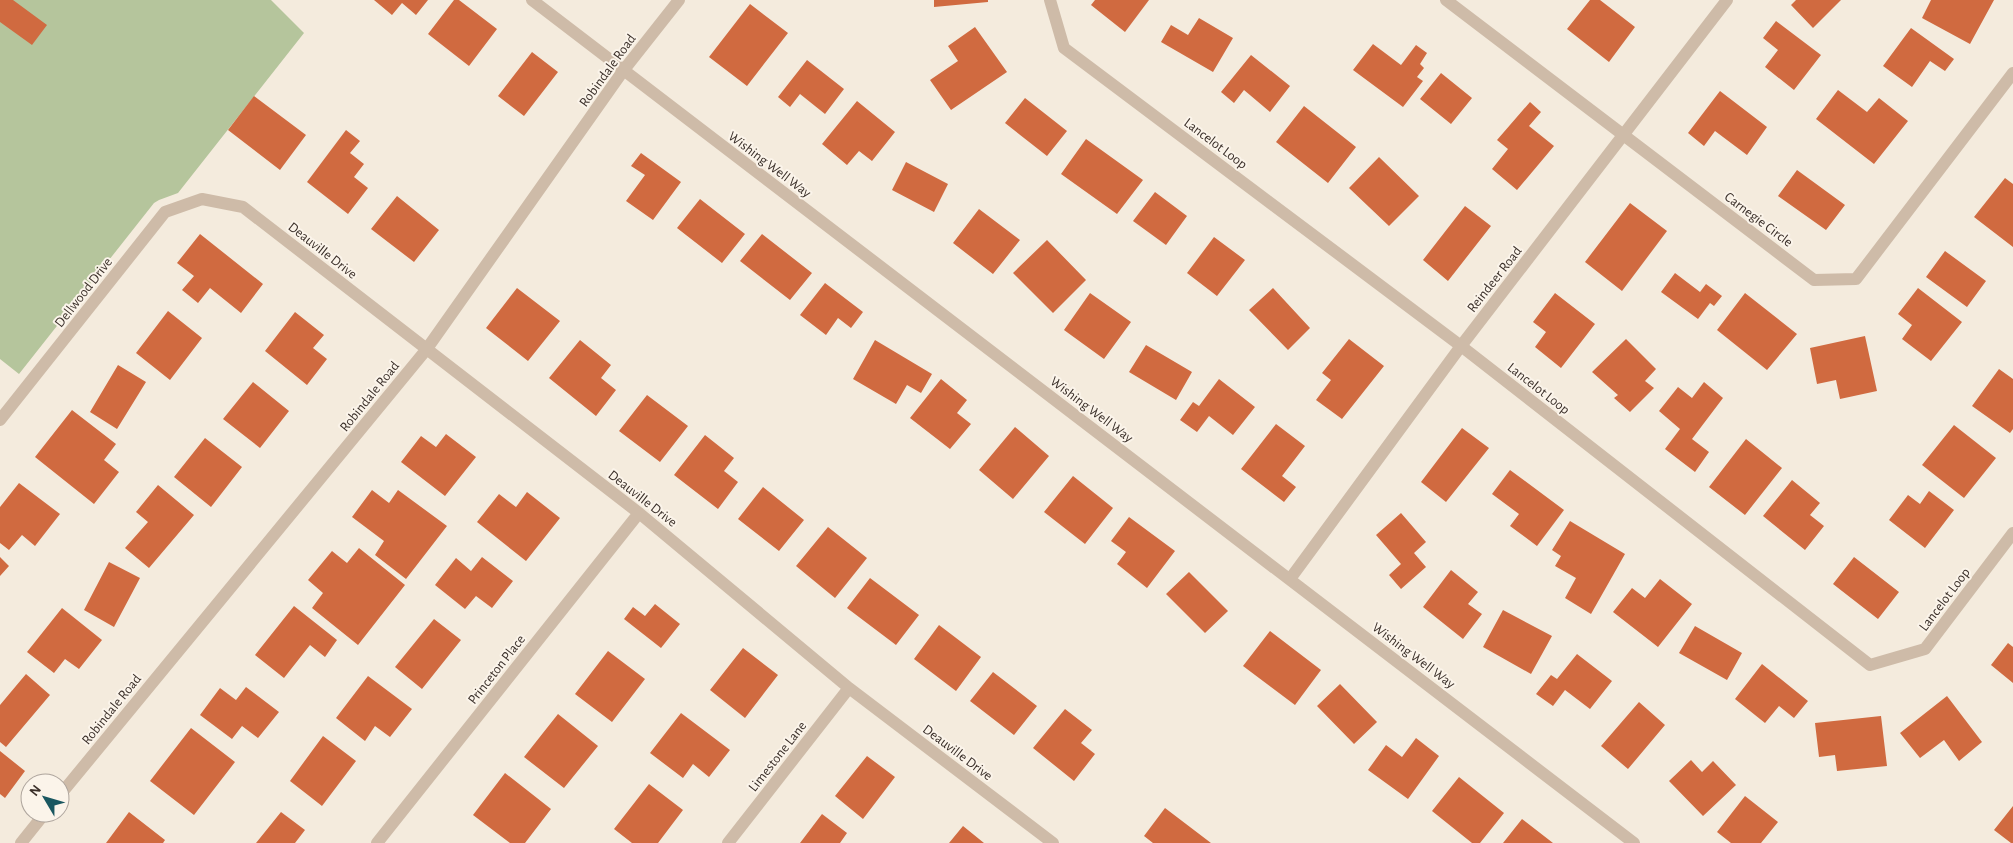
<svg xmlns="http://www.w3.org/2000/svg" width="2013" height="843" font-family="'Alegreya Sans',sans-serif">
	<rect width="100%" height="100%" fill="#f4ebdd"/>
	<!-- green -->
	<path fill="#b5c59c" d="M0 0H271L304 33 178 193 159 200 154 203 19 374 0 359Z"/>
	<!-- building -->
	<path fill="#d06a40" d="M0 0H13L47 25 32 45 0 22Z
		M374 0H428L416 15 402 3 392 15Z
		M454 0H459L497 29 469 66 428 34Z
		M934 0H988V2L934 7Z
		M1095 0H1149L1125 32 1091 5Z
		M1590 0H1600L1635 27 1609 62 1567 29Z
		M1796 0H1841L1813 28 1791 5Z
		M1931 0H1994L1970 44 1922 18Z
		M750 4 788 33 747 86 709 57Z
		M1199 18 1233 38 1213 72 1161 42 1171 25 1188 35Z
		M1776 21 1821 55 1794 90 1765 67 1778 50 1763 38Z
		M975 27 1007 72 951 110 930 80 958 61 948 46Z
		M1911 28 1954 59 1945 71 1930 61 1912 87 1883 66Z
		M1373 44 1401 65 1416 45 1427 53 1420 64 1424 68 1417 77 1423 81 1403 107 1353 70Z
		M532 52 558 72 524 116 498 96Z
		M1251 55 1290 86 1270 112 1244 90 1234 103 1221 92Z
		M807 60 844 89 825 114 800 94 790 107 778 97Z
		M1441 73 1472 98 1451 124 1420 99Z
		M1838 90 1867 112 1879 98 1908 121 1874 164 1816 119Z
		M1720 91 1767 127 1747 155 1715 131 1704 146 1688 133Z
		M254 96 306 135 280 170 228 130Z
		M1025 98 1067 131 1047 156 1005 123Z
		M857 101 895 132 872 161 859 151 847 165 822 144Z
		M1530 102 1541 112 1529 126 1554 146 1517 190 1492 169 1508 149 1497 140Z
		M1304 106 1356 147 1328 183 1276 142Z
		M346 130 360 141 350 153 364 164 354 177 368 188 348 214 307 182Z
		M1086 139 1143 180 1117 214 1061 174Z
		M641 153 681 182 653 220 626 201 645 175 631 166Z
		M1379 157 1419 196 1389 226 1349 188Z
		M906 162 948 184 934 212 892 190Z
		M1797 170 1845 205 1826 230 1778 196Z
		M2005 178 2013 184V247L1974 217Z
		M1155 192 1187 216 1166 245 1133 221Z
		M397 196 439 230 414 262 371 229Z
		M700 199 745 234 722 263 677 228Z
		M1630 203 1667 231 1622 291 1585 262Z
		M1465 206 1491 226 1448 281 1423 260Z
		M979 209 1020 240 993 274 953 243Z
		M200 234 263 284 241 313 210 288 198 303 182 290 194 276 177 263Z
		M762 234 812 273 790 300 740 261Z
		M1214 237 1245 260 1217 296 1187 273Z
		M1047 240 1086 280 1053 313 1013 273Z
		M1945 251 1986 281 1967 307 1926 277Z
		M1675 273 1700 292 1706 284 1722 296 1714 306 1710 303 1698 319 1661 292Z
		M825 283 863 312 851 328 838 318 826 335 800 315Z
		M517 288 560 321 528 361 486 328Z
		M1273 288 1310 328 1288 350 1249 310Z
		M1918 288 1962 322 1931 361 1902 339 1912 325 1898 314Z
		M1090 293 1131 322 1104 359 1064 330Z
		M1555 293 1595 324 1561 368 1535 347 1546 332 1533 322Z
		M1745 293 1797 334 1767 370 1717 330Z
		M168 311 202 338 170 380 136 353Z
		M295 312 324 335 313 348 327 359 307 385 265 351Z
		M1865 336 1877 391 1840 399 1836 380 1817 384 1810 348Z
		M1349 339 1384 366 1342 419 1316 400 1331 380 1322 373Z
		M1626 339 1656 369 1645 381 1654 388 1630 412 1614 398 1618 395 1592 372Z
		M580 340 611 365 601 378 616 390 596 416 549 378Z
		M875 340 932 374 921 393 907 385 896 404 853 379Z
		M1146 345 1192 372 1176 400 1129 372Z
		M118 365 146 382 117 429 90 412Z
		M1999 369 2013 379V429L2010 433 1972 406Z
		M941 379 967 400 957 413 971 424 950 449 910 418Z
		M1219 379 1255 407 1233 435 1209 416 1197 432 1180 420 1193 402 1199 406Z
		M253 382 289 411 260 448 223 419Z
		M1704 382 1723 398 1692 439 1709 452 1695 472 1665 449 1680 429 1659 411 1678 387 1692 398Z
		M647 395 688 426 660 462 619 431Z
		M72 410 116 444 104 460 119 472 94 504 35 457Z
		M1276 424 1305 446 1282 476 1296 487 1284 502 1241 469Z
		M1954 425 1996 458 1964 498 1922 465Z
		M1015 427 1049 456 1013 499 979 470Z
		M1462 428 1489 448 1446 502 1421 482Z
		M446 434 476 457 445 496 401 462 421 436 436 447Z
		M705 435 734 458 724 471 738 482 718 509 674 475Z
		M205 438 242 467 211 507 174 477Z
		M1746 439 1782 468 1745 515 1709 487Z
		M1510 470 1564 510 1537 546 1510 526 1519 514 1492 494Z
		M1073 476 1113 508 1085 544 1044 512Z
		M1792 480 1820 503 1810 515 1824 526 1805 550 1763 516Z
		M19 483 60 514 35 546 22 535 9 550 0 543V507Z
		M158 485 194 515 149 568 125 548 148 522 136 512Z
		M763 487 804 520 779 551 738 519Z
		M372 490 389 503 398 490 447 526 406 579 375 555 384 541 352 517Z
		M1929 491 1954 510 1925 548 1889 520 1908 495 1920 504Z
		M527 492 560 518 526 561 477 522 499 494 516 507Z
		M1401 513 1426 542 1414 553 1426 567 1401 589 1389 575 1401 564 1376 535Z
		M1129 517 1175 551 1147 588 1117 564 1126 552 1111 541Z
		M1570 521 1625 554 1591 614 1565 598 1576 578 1555 566 1561 556 1552 550Z
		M828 527 867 558 835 598 796 566Z
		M359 548 405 585 358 645 312 608 323 593 308 580 332 551 347 563Z
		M0 557 9 566 0 576Z
		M482 557 513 581 492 608 476 596 465 609 435 585 456 558 471 571Z
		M1854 557 1899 592 1878 619 1833 584Z
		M109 562 140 578 114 627 84 610Z
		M1451 570 1478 592 1468 604 1482 614 1463 639 1423 607Z
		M1189 572 1228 611 1205 633 1166 594Z
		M870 578 919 615 896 645 847 608Z
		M1660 579 1692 604 1658 647 1613 612 1632 588 1645 598Z
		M655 604 680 624 661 648 624 619 633 607 645 616Z
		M294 606 337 640 325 657 310 645 284 678 255 655Z
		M62 608 102 640 79 669 65 659 54 673 27 652Z
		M1503 610 1552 636 1531 674 1483 647Z
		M434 619 461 640 422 689 395 667Z
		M939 625 981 657 956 691 914 659Z
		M1695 626 1742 653 1727 680 1679 653Z
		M1270 631 1321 670 1295 705 1243 666Z
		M2008 643 2013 647V683L1991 665Z
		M743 648 778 675 745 718 710 690Z
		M608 651 645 679 612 722 575 694Z
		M1577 654 1612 681 1590 709 1565 690 1553 706 1536 694 1551 675 1557 679Z
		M1762 664 1808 701 1794 718 1779 706 1765 723 1735 699Z
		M993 672 1037 706 1014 735 970 701Z
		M26 674 50 695 6 747 0 742V705Z
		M368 676 412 709 390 737 375 726 365 741 336 718Z
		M1340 684 1377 722 1354 744 1317 706Z
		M246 687 279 712 258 738 242 726 232 739 200 715 220 688 236 700Z
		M1947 696 1982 742 1959 761 1944 740 1920 758 1900 733Z
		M1639 702 1665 725 1628 769 1601 746Z
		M1065 709 1092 730 1081 743 1095 754 1074 781 1033 748Z
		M681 713 730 750 709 777 693 764 683 778 650 753Z
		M558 714 598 746 564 788 524 757Z
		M1881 716 1887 766 1837 771 1835 755 1819 757 1815 723Z
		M191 728 235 762 194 815 150 781Z
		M323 736 356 761 322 806 290 781Z
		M1416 738 1439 756 1408 799 1368 770 1386 745 1402 757Z
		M0 751 25 771 5 798 0 794Z
		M867 756 895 777 863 819 835 796Z
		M1691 760 1702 772 1713 761 1736 785 1703 816 1669 781Z
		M505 773 551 809 525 843H510L473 815Z
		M1459 777 1504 813 1480 843H1472L1432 811Z
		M649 784 683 810 658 843H632L614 829Z
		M1745 796 1778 822 1761 843H1731L1717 832Z
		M2013 806V843H2011L1994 830Z
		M1165 808 1211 843H1153L1144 836Z
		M129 812 165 840 163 843H106Z
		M281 812 305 830 295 843H256Z
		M822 814 847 833 840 843H800Z
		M1522 819 1553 843H1503Z
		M963 826 984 843H949Z"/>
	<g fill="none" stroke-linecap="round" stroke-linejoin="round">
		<!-- minor -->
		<path stroke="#cebba8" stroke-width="12" d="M532 0 1634 843
			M1050 0 1064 48 1461 346 1870 665 1925 649 2013 533
			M1446 0 1814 280 1856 279 2013 73
			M0 420 165 212 202 199 243 207 639 513 849 688 1053 843
			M1290 579 1461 346 1727 0
			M60 795 426 350 623 71 679 0
			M21 843 45 813
			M377 843 639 513
			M728 843 849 688"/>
	</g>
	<g text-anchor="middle" stroke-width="4" stroke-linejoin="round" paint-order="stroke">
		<!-- street labels -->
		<g font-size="14" fill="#3a2f29" stroke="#fbf4ea">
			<text transform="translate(607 70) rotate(-54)" y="5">Robindale Road</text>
			<text transform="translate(1216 143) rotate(37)" y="5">Lancelot Loop</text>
			<text transform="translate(770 164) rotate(37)" y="5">Wishing Well Way</text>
			<text transform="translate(1759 219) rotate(37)" y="5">Carnegie Circle</text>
			<text transform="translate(323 250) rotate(38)" y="5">Deauville Drive</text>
			<text transform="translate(1494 279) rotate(-52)" y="5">Reindeer Road</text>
			<text transform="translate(83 292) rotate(-52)" y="5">Dellwood Drive</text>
			<text transform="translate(1539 388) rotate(38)" y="5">Lancelot Loop</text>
			<text transform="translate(369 396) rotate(-51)" y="5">Robindale Road</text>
			<text transform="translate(1092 409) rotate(37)" y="5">Wishing Well Way</text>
			<text transform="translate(643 498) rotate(38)" y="5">Deauville Drive</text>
			<text transform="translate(1944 599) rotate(-53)" y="5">Lancelot Loop</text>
			<text transform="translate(1414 655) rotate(37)" y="5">Wishing Well Way</text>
			<text transform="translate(496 669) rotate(-52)" y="5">Princeton Place</text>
			<text transform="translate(111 709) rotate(-51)" y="5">Robindale Road</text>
			<text transform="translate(958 752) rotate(37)" y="5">Deauville Drive</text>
			<text transform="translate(777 756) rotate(-52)" y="5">Limestone Lane</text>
		</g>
	</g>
	<!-- north arrow -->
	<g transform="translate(45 798) rotate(308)"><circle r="24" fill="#fbf4ea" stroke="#aea59d"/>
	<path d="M0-4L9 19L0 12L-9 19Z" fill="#1a5760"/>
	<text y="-8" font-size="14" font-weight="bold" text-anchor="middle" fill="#3a2f29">N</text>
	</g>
</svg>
